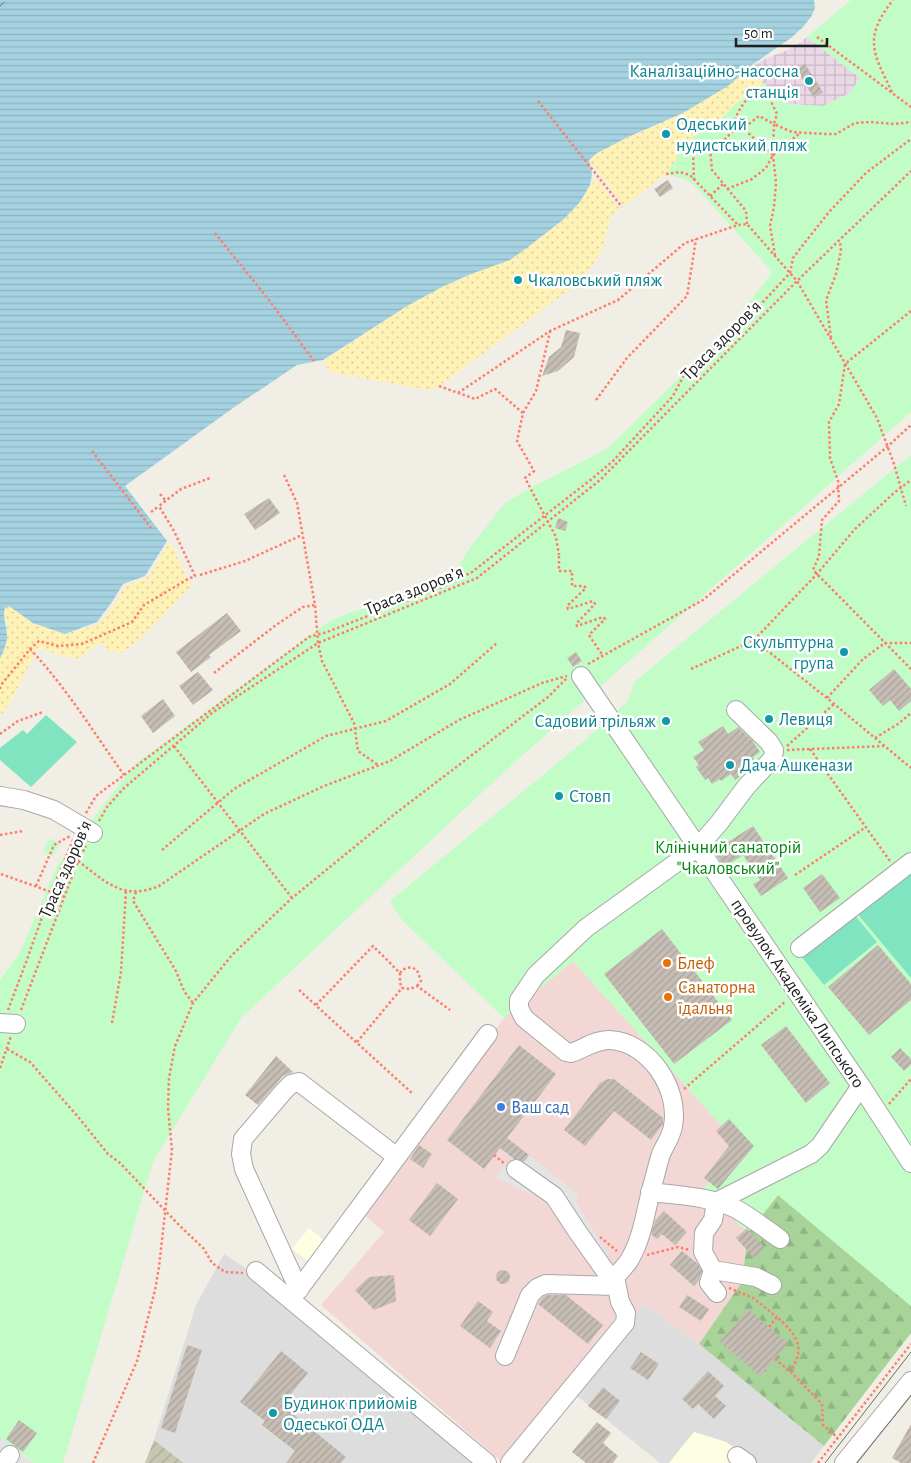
<svg xmlns="http://www.w3.org/2000/svg" width="911" height="1463" font-family="'Alegreya Sans',sans-serif">
	<defs>
		<pattern id="industrial-grid" width="8" height="8" patternUnits="userSpaceOnUse" patternTransform="scale(1.25)"><rect width="8" height="8" fill="#ebd8e7"/><path d="M0 4h8M4 0v8" fill="none" stroke="#c9b9c6"/></pattern>
		<pattern id="construction-furrows" width="10" height="10" patternUnits="userSpaceOnUse" patternTransform="scale(1.25)"><rect width="10" height="10" fill="#c6c7b1"/><path d="M-1 1l2-2M0 10L10 0M9 11l2-2" fill="none" stroke="#aaab98"/></pattern>
		<pattern id="forest-firs" width="22" height="20" patternUnits="userSpaceOnUse" patternTransform="scale(1.25)"><rect width="22" height="20" fill="#a8d399"/><path d="M5 1l3.5 6h-7zM16 11l3.5 6h-7z" fill="#90b584"/></pattern>
		<pattern id="sand-dots" width="8" height="8" patternUnits="userSpaceOnUse" patternTransform="scale(1.25)"><rect width="8" height="8" fill="#fff2b7"/><path d="M2 2h.1M6 6h.1" fill="none" stroke="#dacf9d" stroke-width="1.8" stroke-linecap="round"/></pattern>
		<pattern id="water-rules" width="6" height="5" patternUnits="userSpaceOnUse" patternTransform="scale(1.25)"><rect width="6" height="5" fill="#a5d2e1"/><path d="M0 2.5h6" fill="none" stroke="#8eb4c1"/></pattern>
		<pattern id="building-hatch" width="6" height="6" patternUnits="userSpaceOnUse" patternTransform="scale(1.25)"><rect width="6" height="6" fill="#c6beb5"/><path d="M-1 1l2-2M0 6l6-6M5 7l2-2" fill="none" stroke="#aaa39b"/></pattern>
	</defs>
	<rect width="100%" height="100%" fill="#f1eee6"/>
	<!-- residential -->
	<path fill="#dedddd" d="M224 1254 253 1273 473 1463H185L154 1440 196 1305Z
		M644 1303 699 1344 824 1446 811 1463H756L726 1442 694 1432 669 1463H660L576 1395Z"/>
	<!-- commercial -->
	<path fill="#f3d7d5" d="M573 961 738 1144 748 1233 742 1282 699 1344 644 1303 525 1463H503L321 1305 384 1232 358 1209 504 1018Z"/>
	<!-- industrial -->
	<path fill="url(#industrial-grid)" d="M807 37 860 78 850 93 823 106 788 104 764 83 753 66 765 59 794 47Z"/>
	<!-- education -->
	<path fill="#feffe2" d="M309 1228 327 1243 311 1263 292 1249Z
		M694 1432 726 1442 756 1463H669Z"/>
	<!-- construction -->
	<path fill="url(#construction-furrows)" d="M154 1440 184 1463H145Z"/>
	<!-- forest -->
	<path fill="url(#forest-firs)" d="M778 1195 911 1306V1333L824 1446 699 1344 742 1282 748 1233Z"/>
	<!-- sand -->
	<path fill="url(#sand-dots)" d="M752 65 764 83 734 105 719 121 708 129 702 131 678 158 666 174 624 206 589 160 597 153 628 137 683 113 728 86Z
		M597 179 620 209 611 215 602 250 594 263 572 288 439 386 429 390 345 375 330 371 323 361 407 306 444 286 471 274 574 209C582 200 587 187 597 179Z
		M170 541 191 586 142 638 120 654 117 652 108 651 102 642 77 659 59 655 38 647 10 704 0 716V659L7 639V625L3 614 5 608 9 606 33 623 65 634 98 624 114 605 125 586 148 577Z"/>
	<!-- park -->
	<path fill="#c2fdc8" d="M851 0H911V412L516 761 241 1018 153 1162 63 1463H32L33 1461 0 1438V980L20 952 57 866 135 764 325 624 348 613 388 602 456 573 468 550 505 503 530 488 607 449 731 327 772 272 693 184 684 179 666 174 690 139 702 131 708 129 719 121 734 105 764 83 788 104 823 106 850 93 860 78 807 37Z
		M911 455V1306L778 1195 748 1233 704 1189 738 1144 573 961 504 1018 402 920 390 901 584 741 629 700 634 682Z
		M50 838 60 844 53 857 43 851Z"/>
	<!-- pitch -->
	<path fill="#80e4c0" d="M46 715 77 742 31 787 0 760V748L23 730 27 734Z
		M911 872V978L856 912Z
		M853 913 877 942 824 985 801 956Z"/>
	<!-- parking -->
	<path fill="#e4e4e4" d="M529 1155 579 1195 576 1202 609 1256 594 1267 554 1204 495 1178 503 1166 521 1165Z
		M0 1437 33 1462 32 1463H0Z"/>
	<!-- water -->
	<path fill="url(#water-rules)" d="M0 0H814L815 8 811 17 803 27 791 38 752 65 728 86 683 113 628 137 597 153 589 160 592 174 590 185 580 202 564 219 528 247 510 260 471 274 444 286 407 306 323 360 297 365 233 408 125 486 167 541 145 576 123 584 112 602 97 622 65 634 33 623 9 606 5 608C2 617 7 626 7 636 7 644 3 652 0 659Z"/>
	<g fill="none" stroke-linecap="round" stroke-linejoin="round">
		<!-- ferry -->
		<path stroke="#4376af" stroke-width="1" stroke-dasharray="6 5" stroke-linecap="butt" d="M0 6 7 0"/>
	</g>
	<!-- building -->
	<path fill="url(#building-hatch)" d="M805 64 823 92 814 98 796 70Z
		M668 180 673 188 660 197 654 189Z
		M566 330 580 333 574 357 558 371 542 376 549 357 561 347Z
		M269 498 280 513 255 530 244 514Z
		M558 518 568 522 565 531 555 528Z
		M227 613 241 631 209 655 211 657 191 672 176 652Z
		M576 652 582 661 573 667 567 658Z
		M894 669 911 689V701L899 711 890 700 883 706 869 690Z
		M198 672 213 690 193 705 179 686Z
		M163 699 175 716 153 733 141 716Z
		M723 726 728 734 738 727 752 740 760 752 753 757 754 759 744 766 747 770 735 780 731 774 721 781 720 779 712 784 708 778 705 780 696 767 699 765 693 757 704 750 698 742Z
		M753 826 788 878 761 896 753 884 760 880 743 855 724 867 714 851Z
		M822 874 840 898 820 912 803 888Z
		M662 929 732 1020 674 1064 604 974Z
		M878 945 911 984V1000L869 1035 828 987Z
		M786 1026 830 1083 806 1103 761 1045Z
		M519 1045 556 1074 507 1138 529 1155 524 1162 517 1159H514L500 1148 484 1169 447 1140Z
		M900 1048 911 1059V1064L904 1071 891 1057Z
		M276 1056 293 1072 283 1076 258 1105 245 1095Z
		M608 1079H614L663 1118V1124L651 1140 614 1111 585 1146 564 1130 600 1083Z
		M729 1119 754 1146 718 1189 704 1178 729 1146 716 1131Z
		M419 1145 432 1154 423 1168 410 1159Z
		M437 1183 458 1199 430 1236 409 1220Z
		M664 1211 687 1232 675 1245 662 1234 657 1239 651 1234 655 1221Z
		M747 1228 765 1248 754 1258 736 1238Z
		M682 1251 698 1264 702 1271 699 1280 694 1286 670 1265Z
		M496 1277a7 7 0 1 1 14 0a7 7 0 1 1-14 0Z
		M394 1275 396 1301 374 1310 355 1290 369 1277Z
		M548 1295H566L603 1325 588 1344 538 1304 543 1297Z
		M687 1295 709 1309 701 1321 679 1307Z
		M478 1301 493 1312 487 1321 501 1331 490 1348 460 1326Z
		M748 1309 788 1343 760 1376 720 1342Z
		M187 1345 202 1350 175 1433 161 1428Z
		M281 1351 308 1373 282 1405 346 1457 341 1463H286L295 1451 262 1425 265 1421 240 1402Z
		M641 1352 659 1364 648 1380 630 1368Z
		M708 1371 724 1386 715 1396 726 1406 714 1419 698 1404 693 1409 682 1399Z
		M603 1387 620 1401 606 1419 588 1406Z
		M19 1420 37 1433 23 1452 6 1439Z
		M597 1422 611 1433 603 1443 618 1456 613 1463H586L572 1452Z
		M911 1424V1463H901L892 1458Z"/>
	<g fill="none" stroke-linecap="round" stroke-linejoin="round">
		<defs>
			<path id="minor" d="M581 676 861 1086 911 1163
				M0 796 24 800 54 810 93 833
				M800 948 911 862
				M0 1023 16 1024
				M516 1169 554 1196 577 1231 616 1286
				M650 1192C676 1195 716 1197 738 1210 752 1218 766 1229 780 1239
				M713 1270 756 1277 772 1285
				M256 1271 487 1463
				M299 1290 244 1169 241 1154 243 1139 284 1091 291 1084 299 1082 397 1157
				M717 1293 709 1283 713 1270 703 1252 704 1233 713 1220 716 1202 811 1154 820 1146 861 1086
				M291 1300 488 1034
				M505 1356 530 1295 537 1288 546 1284 616 1286
				M737 1456 747 1463
				M4 1463 10 1455
				M510 1463 625 1323 626 1313 620 1302 615 1277C620 1271 626 1266 630 1259 643 1237 646 1208 653 1183 656 1173 658 1163 661 1154 665 1145 672 1135 673 1126 680 1089 649 1042 610 1040 597 1039 583 1049 571 1053L566 1052 524 1018 519 1008V1000L536 975 586 928 698 847 719 823 746 787 773 758 774 750 769 742 736 710
				M844 1463 911 1381"/>
		</defs>
		<!-- minor casing -->
		<use href="#minor" stroke="#a7a7a7" stroke-width="20"/>
		<!-- path -->
		<path stroke="#ff7d6a" stroke-width="2.5" stroke-dasharray="2.5 2.5" stroke-linecap="butt" d="M817 37 911 107
			M765 89 777 114 774 124 792 132 824 134H836L855 123 871 122 894 124 911 122
			M892 92C873 53 863 38 893 0
			M538 101 622 207
			M745 127 741 122 747 132 773 155
			M734 130C733 118 741 106 749 97
			M710 149 712 170 746 211 747 224
			M666 174 680 172 690 175 738 225
			M694 180 693 151 704 146 710 149 722 142 734 130 745 127 759 116 774 124 773 155 776 183 774 207 770 226 775 255
			M727 189 752 179 766 168 773 155 800 133
			M710 196 723 184
			M215 233 269 300 314 361
			M911 311 845 364 839 404 829 422 830 458 838 481 839 501 822 520 819 556 813 570 911 669
			M831 338 826 300 836 274 841 251 840 241
			M439 386 475 399 495 389 523 413 517 441 534 471 525 478 556 537 559 555
			M458 393 550 331 618 300 685 243 738 225 747 224 797 281 877 418 894 464 906 506
			M596 400 627 358 687 296 696 239
			M523 413 536 391 550 332
			M92 451 151 528
			M284 475 297 503 315 605 318 643 322 661 354 723 358 751 378 765
			M160 494 166 501
			M151 512 159 506
			M559 556V571H572V586H584L586 588 567 606 568 609 593 601 595 604 576 624 577 626 603 617 605 619 589 635 603 656
			M200 575 245 561 302 535
			M754 640 817 574 854 530 895 492 911 480
			M30 649C66 687 94 733 124 775
			M588 664 703 600 887 447 911 425
			M691 669 754 640 827 698 911 768
			M214 673 276 625 303 607 315 605
			M0 689 1 685 30 649 39 641 58 646 82 644 132 622 144 605 188 579 195 576 174 531 159 506 181 489 210 478
			M827 698 863 659 885 643H911
			M0 734 18 721 43 712
			M875 738 898 724 911 713
			M174 746 292 898
			M787 746 834 704
			M810 749 890 861
			M787 750 884 746
			M86 813 96 796 309 637 327 632 442 587 472 572 593 478 613 461 673 396 684 375 733 334 790 273 793 258 799 250 829 212 866 173 911 139
			M99 821 107 807 123 789 212 713 318 643 477 578 600 480 797 281 911 171
			M0 835 23 831
			M162 850 234 789 326 736 386 721 450 684 497 643
			M78 861C106 882 123 901 159 886L264 814 324 786 390 761 459 720 542 683 567 676
			M1 874 65 897
			M795 875 866 827
			M36 886 54 845 70 836
			M136 892 133 901 176 971 184 991 193 1003
			M400 973V983L402 988
			M299 990 413 1094
			M316 1005 373 946 400 973C405 967 410 966 417 970L421 981 417 986
			M8 1010 25 965 51 892 74 838
			M21 1010 78 861 86 846
			M112 1023 121 972 126 891
			M357 1042 402 988 410 989 417 986 450 1010
			M7 1049 30 1062 79 1118 108 1154 120 1163 177 1223 204 1249 212 1263 225 1272 243 1273
			M0 1068 11 1036
			M684 1089 786 1001
			M889 1104 911 1079
			M494 1155 505 1164
			M600 1237 617 1251
			M647 1255 678 1247 690 1250
			M729 1288 753 1298 777 1317
			M769 1327 777 1317C787 1326 801 1339 798 1354 797 1360 793 1367 791 1372
			M775 1359 791 1372 822 1404 823 1425 838 1438
			M93 1463 137 1361 155 1290 159 1267 172 1150 168 1108 169 1078 175 1046 193 1003 232 955 292 898 396 813 548 697 567 678
			M818 1463 911 1344"/>
		<!-- minor -->
		<use href="#minor" stroke="#fff" stroke-width="18"/>
		<!-- tram -->
		<path stroke="#6e6e6e" stroke-width="1" d="M825 1463 911 1352
			M857 1463 911 1395"/>
	</g>
	<!-- markers -->
	<g fill="#0f9aa8" stroke="#fff" stroke-width="2">
		<circle cx="809" cy="81" r="5"/>
		<circle cx="666" cy="134" r="5"/>
		<circle cx="518" cy="280" r="5"/>
		<circle cx="844" cy="652" r="5"/>
		<circle cx="769" cy="719" r="5"/>
		<circle cx="666" cy="721" r="5"/>
		<circle cx="730" cy="765" r="5"/>
		<circle cx="559" cy="796" r="5"/>
		<circle cx="273" cy="1413" r="5"/>
	</g>
	<g fill="#e8710a" stroke="#fff" stroke-width="2">
		<circle cx="667" cy="963" r="5"/>
		<circle cx="668" cy="997" r="5"/>
	</g>
	<circle fill="#3f7fe0" stroke="#fff" stroke-width="2" cx="501" cy="1107" r="5"/>
	<g text-anchor="middle" stroke-width="5" stroke-linejoin="round" paint-order="stroke">
		<!-- culture labels -->
		<g font-size="18" fill="#0d838f" stroke="#fff" text-anchor="start">
			<text x="799" y="77" text-anchor="end">Каналізаційно-насосна<tspan x="799" dy="21">станція</tspan></text>
			<text x="676" y="130">Одеський<tspan x="676" dy="21">нудистський пляж</tspan></text>
			<text x="528" y="286">Чкаловський пляж</text>
			<text x="834" y="648" text-anchor="end">Скульптурна<tspan x="834" dy="21">група</tspan></text>
			<text x="779" y="725">Левиця</text>
			<text x="656" y="727" text-anchor="end">Садовий трільяж</text>
			<text x="740" y="771">Дача Ашкенази</text>
			<text x="569" y="802">Стовп</text>
			<text x="283" y="1409">Будинок прийомів<tspan x="283" dy="21">Одеської ОДА</tspan></text>
		</g>
		<!-- street labels -->
		<g font-size="18" fill="#202020" stroke="#fff">
			<text transform="translate(721 340) rotate(-45)" y="6">Траса здоров’я</text>
			<text transform="translate(414 590) rotate(-22)" y="6">Траса здоров’я</text>
			<text transform="translate(65 869) rotate(-66)" y="6">Траса здоров’я</text>
			<text transform="translate(798 993) rotate(56)" y="6">провулок Академіка Липського</text>
		</g>
		<!-- park labels -->
		<g font-size="18" fill="#058714" stroke="#fff">
			<text x="728" y="853">Клінічний санаторій<tspan x="728" dy="21">"Чкаловський"</tspan></text>
		</g>
		<!-- food labels -->
		<g font-size="18" fill="#c56008" stroke="#fff" text-anchor="start">
			<text x="677" y="969">Блеф</text>
			<text x="678" y="993">Санаторна<tspan x="678" dy="21">їдальня</tspan></text>
		</g>
		<!-- shop labels -->
		<g font-size="18" fill="#366cbe" stroke="#fff" text-anchor="start">
			<text x="511" y="1113">Ваш сад</text>
		</g>
	</g>
	<!-- scale -->
	<path d="M736 38v8h91v-8" fill="none" stroke="#202020" stroke-width="2.5"/>
	<text x="744" y="38" font-size="15" fill="#202020" stroke="#ffffff" stroke-width="4" paint-order="stroke">50 m</text>
</svg>
